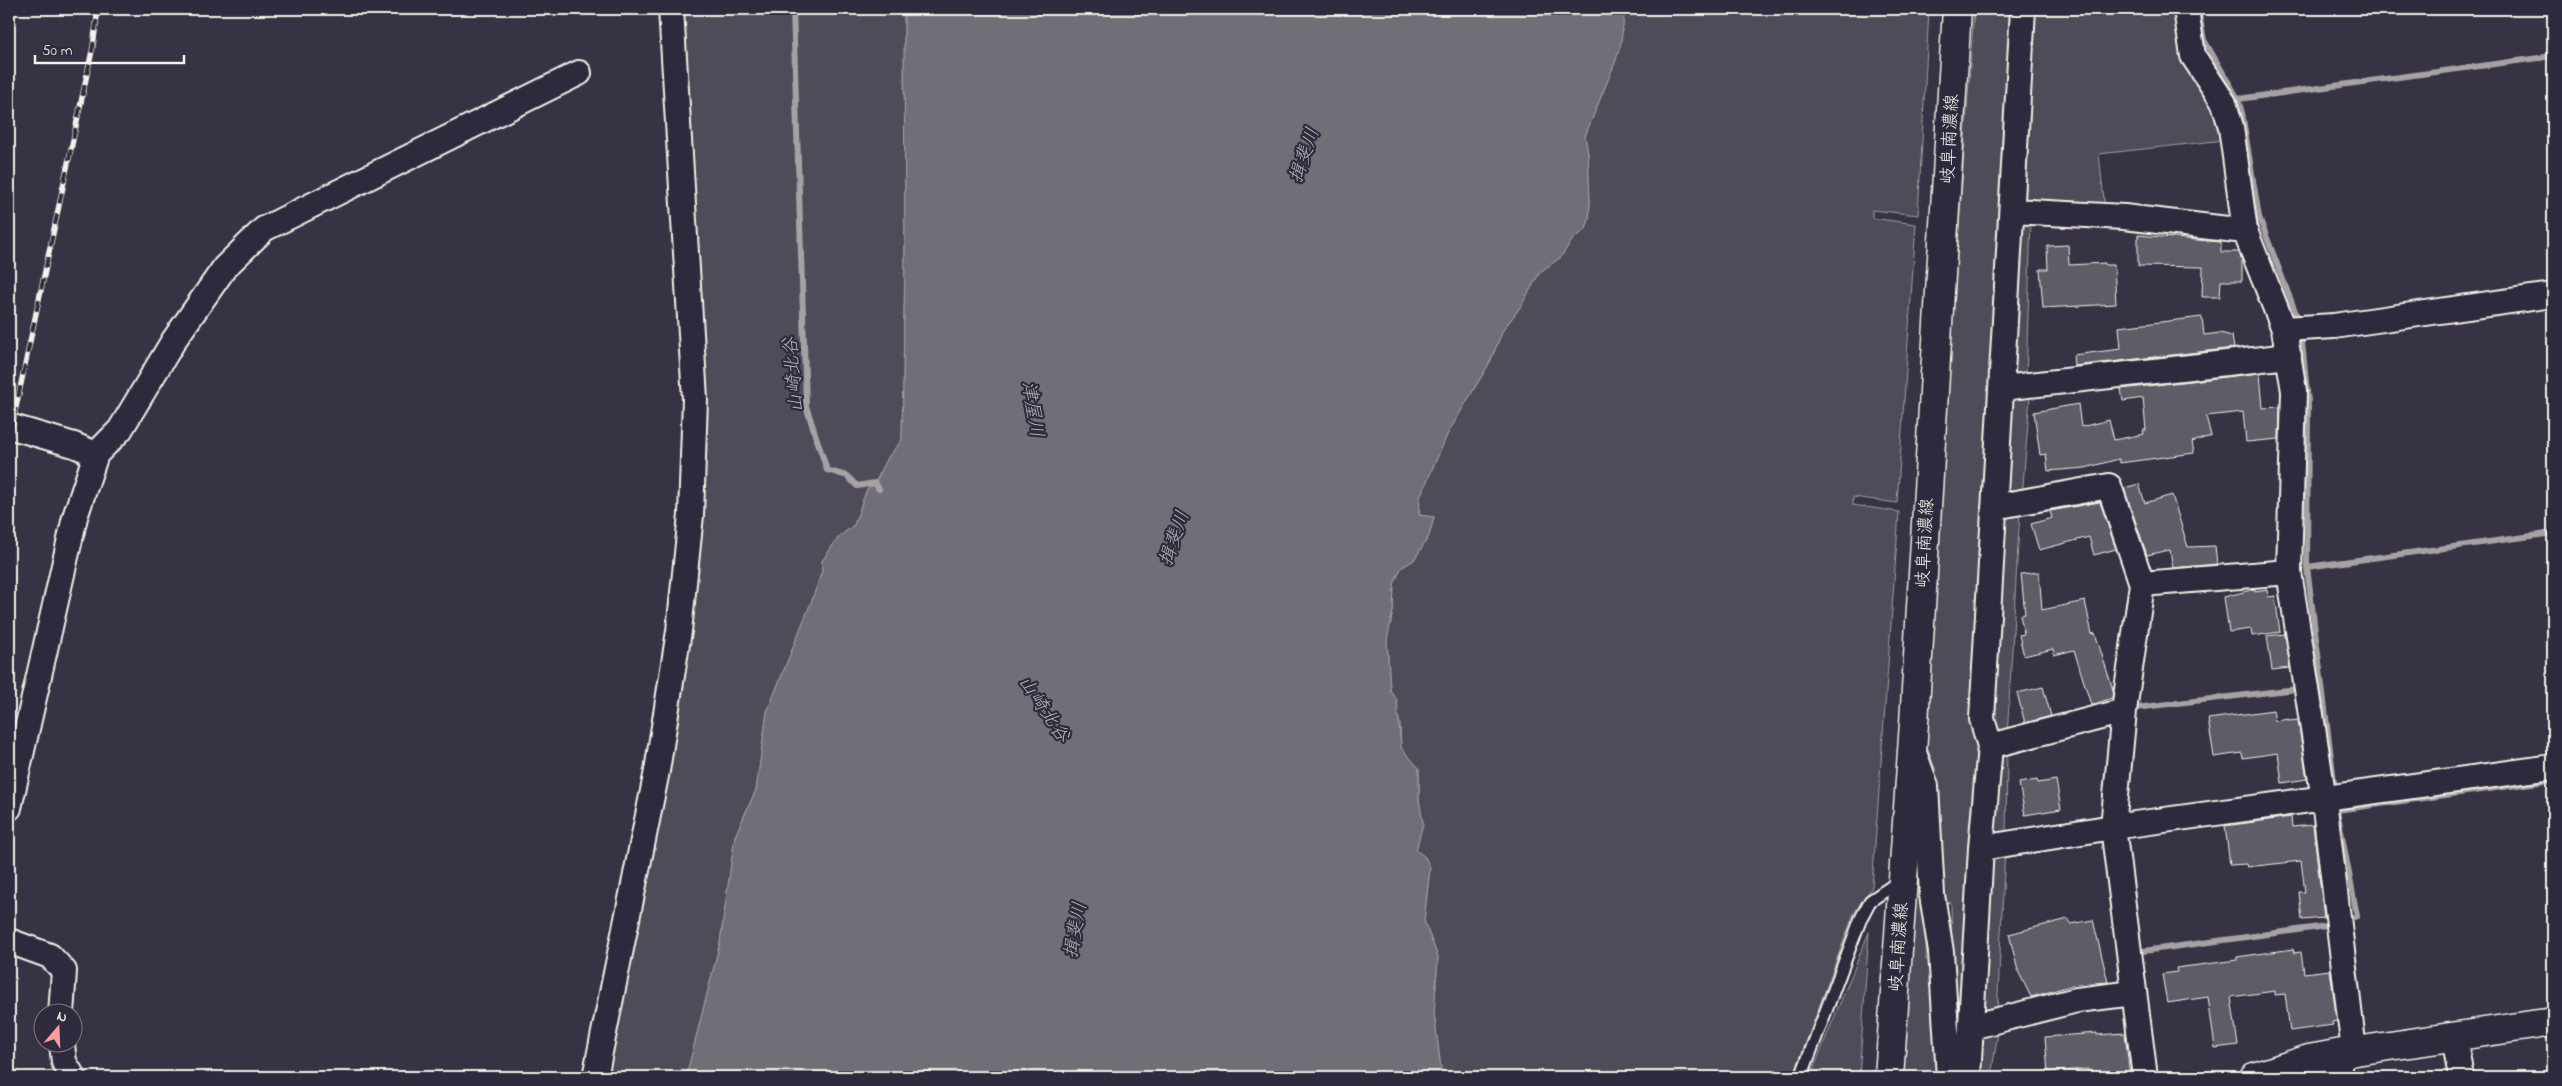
<svg xmlns="http://www.w3.org/2000/svg" width="2562" height="1086" font-family="'Indie Flower','Klee One',sans-serif">
	<rect width="100%" height="100%" fill="#373244"/>
	<filter id="ink" filterUnits="userSpaceOnUse"><feTurbulence type="fractalNoise" baseFrequency=".02" numOctaves="2"/><feDisplacementMap in="SourceGraphic" scale="10" xChannelSelector="R" yChannelSelector="G"/><feConvolveMatrix kernelMatrix="1 2 1 2 8 2 1 2 1" color-interpolation-filters="sRGB"/></filter>
	<g filter="url(#ink)">
		<!-- green -->
		<path fill="#504b59" stroke="#a29ea0" d="M682 9H904L905 257 902 440 889 456 875 483 867 489 854 525 839 537 822 561V571L812 600 767 712 756 790 735 836 720 943 686 1077H603L666 790 689 640Z
			M1625 9H1929L1918 215 1872 210V218L1916 224 1897 503 1853 497V505L1899 512 1872 887 1854 913 1793 1077H1442L1434 1013 1438 957 1424 921 1430 868 1425 857 1416 850 1423 823 1419 800V768L1401 748 1400 723 1390 690 1387 640 1393 611 1394 584 1401 568 1414 560 1429 536 1434 517 1419 515 1420 497 1448 433 1490 362 1503 330 1521 306 1540 272 1560 258 1573 239 1586 229 1589 219 1590 201 1588 154 1585 136 1616 60Z
			M1974 9H2016L1972 724 1980 758 1960 1077H1955L1951 903 1940 902 1935 768 1924 739Z
			M2032 9H2177L2220 114 2225 140 2099 154 2105 209 2021 200Z
			M2031 219 2026 379 2012 375 2020 225Z
			M2030 397 2022 498 2003 493 2009 407 2016 398Z
			M2020 510 2007 737 1995 731 2000 521 2004 512Z
			M2007 750 2006 841 1990 835 1995 760Z
			M1919 797 1928 883 1926 960H1936L1939 1077H1900Z
			M2005 849 1997 1015 1980 1016 1989 859Z
			M1869 932 1859 1077H1810Z
			M1998 1033 1991 1077H1974L1976 1043 1985 1034Z"/>
		<!-- water -->
		<path fill="#726e77" stroke="#a6a2a4" d="M904 9H1625L1621 43 1616 60 1585 136 1588 154 1590 201 1589 219 1586 229 1573 239 1560 258 1540 272 1521 306 1503 330 1490 362 1448 433 1420 497 1419 515 1434 517 1429 536 1414 560 1401 568 1394 584 1393 611 1387 640 1390 690 1397 700 1401 748 1419 768V800L1423 823 1416 850 1425 857 1430 868 1424 921 1438 957 1434 1013 1442 1077H686L720 943 735 836 756 790 767 712 812 600 822 571V561L839 537 854 525 867 489 875 483 889 456 902 440 905 257Z"/>
		<g fill="none" stroke-linecap="round" stroke-linejoin="round">
			<!-- stream -->
			<path stroke="#a6a2a4" stroke-width="6" d="M793 9 806 406 827 470 847 476 857 486 875 483 879 489
				M2198 9 2204 40 2238 99 2242 113 2259 217 2298 319
				M2238 99 2553 56
				M2302 342 2308 402 2307 567 2335 789
				M2307 567 2553 533
				M2135 708 2297 689
				M2349 919 2357 916 2337 810 2553 780
				M2136 952 2334 925"/>
		</g>
		<!-- building -->
		<path fill="#5f5c67" stroke="#f4f1e8" d="M2138 235 2221 242V252H2239L2242 261V281H2221L2220 297H2202L2203 267 2138 266Z
			M2068 245 2069 265 2105 263V265H2114L2116 304 2043 308 2040 269H2048L2047 246Z
			M2202 317 2204 335 2220 333 2232 336 2234 348 2074 366 2073 355 2121 349 2119 327Z
			M2260 373 2263 408 2280 407 2279 439 2246 442 2243 412 2206 416 2211 436 2192 442 2194 453 2120 463 2119 459 2085 468 2048 471 2046 454 2040 455 2034 412 2078 404 2081 427 2109 420 2114 440 2144 434 2143 430H2146L2143 398 2123 401 2121 389Z
			M2139 484 2145 503 2172 495 2188 547 2215 546 2217 564 2173 568 2170 550 2147 555 2124 488Z
			M2100 502 2116 549 2094 555 2089 537 2039 550 2031 524 2052 518 2050 511Z
			M2039 572 2042 610 2085 601 2092 634 2095 633 2113 690 2112 698 2091 705 2074 650 2054 655 2053 649 2024 656 2019 635 2024 634 2020 615 2025 614 2021 574Z
			M2255 589V592L2267 590 2268 597 2275 596 2280 632 2252 636 2251 629 2229 632 2224 597Z
			M2285 634 2290 668 2272 670 2267 636Z
			M2043 687 2051 716 2025 723 2017 693Z
			M2273 710 2275 721 2289 719V721L2298 720 2307 779 2282 783 2278 753 2243 758 2242 753 2214 757 2208 719Z
			M2037 780 2038 783 2056 780 2061 809 2025 815 2019 783Z
			M2291 817 2292 827 2313 825 2324 918 2302 920 2299 892H2305L2301 861 2247 867 2246 864 2230 865 2225 826Z
			M2068 919 2070 924 2093 920 2108 982 2077 984 2031 997 2018 971 2009 934Z
			M2293 949 2294 953 2301 952 2304 973 2330 970 2337 1021 2332 1022 2333 1025 2290 1031 2285 994 2275 995V991L2231 997 2238 1045 2215 1048 2208 997 2167 1003 2162 974 2177 972 2176 968 2237 960V957Z
			M2097 1033V1035L2125 1033 2130 1077H2099V1075H2089L2088 1069 2048 1072 2045 1037Z"/>
		<g fill="none" stroke-linecap="round" stroke-linejoin="round">
			<defs>
				<path id="service" d="M1801 1077 1861 918 1870 901 1901 880"/>
				<path id="minor" d="M2186 9 2193 56 2224 103 2231 127 2245 231 2284 329
					M2012 211 2124 217 2245 231
					M2002 388 2289 356
					M9 426 74 445 96 454
					M1994 507 2109 486 2142 584
					M1990 746 2124 711
					M1913 750 1926 786 1932 895 1941 952 1949 1077
					M9 808 75 517 96 454 120 430 174 340 225 267 264 229 579 73
					M1981 848 2113 827 2553 767
					M9 941 50 956 64 971 61 1014
					M1971 1027 2077 1000 2134 993
					M2454 1036 2461 1077
					M62 1044 64 1062 73 1077
					M2354 1051 2324 800 2289 572 2294 391 2284 329 2334 326 2553 295
					M595 1077 657 771 679 631 691 515 695 399 671 9
					M1968 1077 1981 848 1990 746 1982 719 2023 9
					M2145 1077 2113 827 2124 711 2142 584 2289 572
					M2337 1077 2342 1053"/>
				<path id="tertiary" d="M2254 1077 2309 1059 2342 1053 2553 1022"/>
				<path id="primary" d="M1889 1077 1914 723 1957 9"/>
			</defs>
			<!-- service casing -->
			<use href="#service" stroke="#f4f1e8" stroke-width="15"/>
			<!-- minor casing -->
			<use href="#minor" stroke="#f4f1e8" stroke-width="28"/>
			<!-- tertiary casing -->
			<use href="#tertiary" stroke="#f4f1e8" stroke-width="31"/>
			<!-- primary casing -->
			<use href="#primary" stroke="#f4f1e8" stroke-width="31"/>
			<!-- service -->
			<use href="#service" stroke="#2f2a3d" stroke-width="11"/>
			<!-- minor -->
			<use href="#minor" stroke="#2f2a3d" stroke-width="24"/>
			<!-- tertiary -->
			<use href="#tertiary" stroke="#2f2a3d" stroke-width="28"/>
			<!-- primary -->
			<use href="#primary" stroke="#2f2a3d" stroke-width="28"/>
			<defs>
				<path id="rail" d="M9 440 93 46 98 9"/>
			</defs>
			<!-- rail casing -->
			<use href="#rail" stroke="#f4f1e8" stroke-width="5.5"/>
			<!-- rail -->
			<use href="#rail" stroke="#2f2a3d" stroke-width="4" stroke-dasharray="11" stroke-linecap="butt"/>
		</g>
	</g>
	<g text-anchor="middle" stroke-width="4.5" stroke-linejoin="round" paint-order="stroke">
		<!-- street labels -->
		<g font-size="18" fill="#f4f1e8" stroke="#2f2a3d">
			<text transform="translate(1949 139) rotate(-87)" y="6">岐阜南濃線</text>
			<text transform="translate(1924 543) rotate(-87)" y="6">岐阜南濃線</text>
			<text transform="translate(1898 947) rotate(-86)" y="6">岐阜南濃線</text>
		</g>
		<!-- water labels -->
		<g font-size="19" font-style="italic" fill="#bab6b5" stroke="#2f2a3d">
			<text transform="translate(1303 155) rotate(-71)" y="7">揖斐川</text>
			<text transform="translate(792 375) rotate(-95)" y="7">山崎北谷</text>
			<text transform="translate(1034 409) rotate(81)" y="7">津屋川</text>
			<text transform="translate(1173 538) rotate(-71)" y="7">揖斐川</text>
			<text transform="translate(1045 708) rotate(56)" y="7">山崎北谷</text>
			<text transform="translate(1074 930) rotate(-80)" y="7">揖斐川</text>
		</g>
	</g>
	<!-- margin -->
	<rect width="2562" height="1086" fill="none" stroke="#2f2a3d" stroke-width="30"/>
	<rect x="15" y="15" width="2532" height="1056" fill="none" stroke="#f4f1e8" stroke-width="2" filter="url(#ink)"/>
	<!-- north arrow -->
	<g transform="translate(58 1028) rotate(19)"><circle r="24" fill="#2f2a3d" stroke="#7e7a81"/>
	<path d="M0-4L9 19L0 12L-9 19Z" fill="#ff9aa2"/>
	<text y="-8" font-size="14" font-weight="bold" text-anchor="middle" fill="#f4f1e8">N</text>
	</g>
	<!-- scale -->
	<path d="M35 55v8h149v-8" fill="none" stroke="#f4f1e8" stroke-width="2.5"/>
	<text x="42" y="55" font-size="15" fill="#f4f1e8" stroke="#2f2a3d" stroke-width="4" paint-order="stroke">50 m</text>
</svg>
